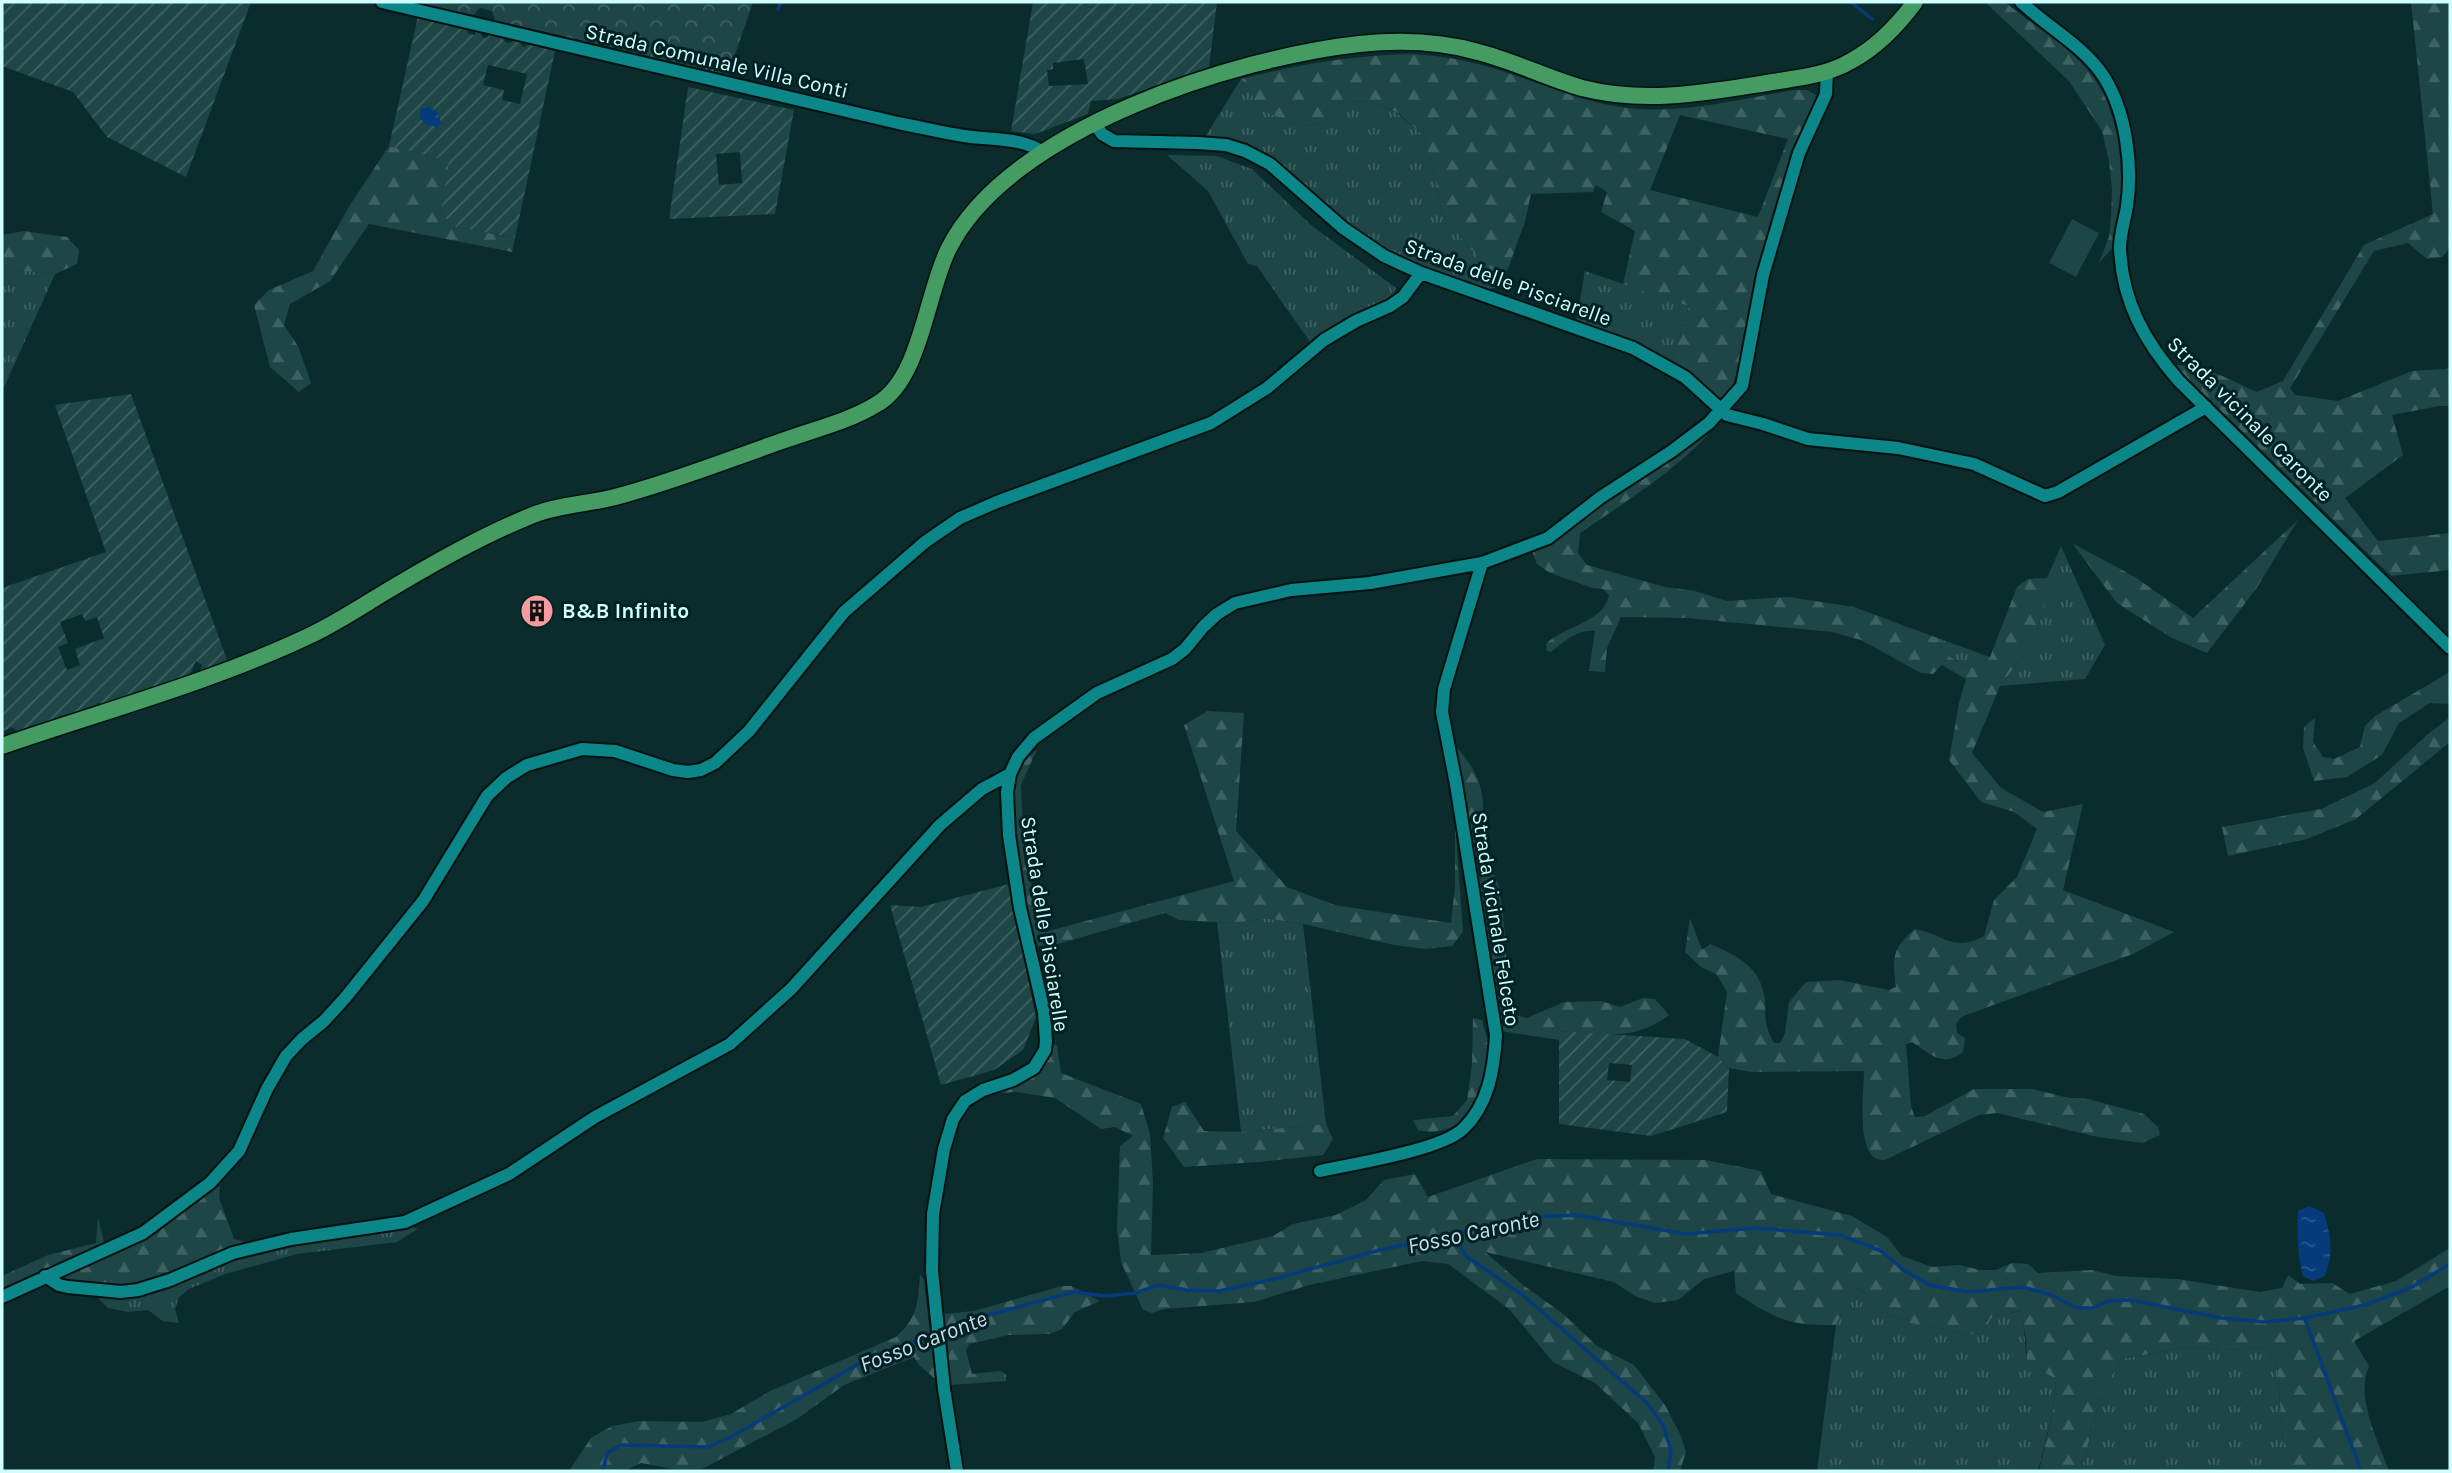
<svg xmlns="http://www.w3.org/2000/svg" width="2452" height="1473" font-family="Karla,sans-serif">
	<defs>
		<pattern id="grass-tufts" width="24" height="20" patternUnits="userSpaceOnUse" patternTransform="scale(1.75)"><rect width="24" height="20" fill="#1e4646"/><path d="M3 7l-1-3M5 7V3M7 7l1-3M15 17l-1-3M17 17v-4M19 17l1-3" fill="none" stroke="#3e6262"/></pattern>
		<pattern id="forest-firs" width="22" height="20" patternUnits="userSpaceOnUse" patternTransform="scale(1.75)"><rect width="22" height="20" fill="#1e4646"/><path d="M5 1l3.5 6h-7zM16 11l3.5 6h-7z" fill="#3e6262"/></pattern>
		<pattern id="park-crowns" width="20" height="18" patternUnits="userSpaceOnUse" patternTransform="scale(1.75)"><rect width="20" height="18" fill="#1e4646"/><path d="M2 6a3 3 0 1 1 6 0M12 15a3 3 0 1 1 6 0" fill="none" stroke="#3e6262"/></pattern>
		<pattern id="garden-furrows" width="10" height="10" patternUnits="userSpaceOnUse" patternTransform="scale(1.75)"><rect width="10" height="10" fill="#1e4646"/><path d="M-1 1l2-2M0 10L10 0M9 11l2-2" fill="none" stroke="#3e6262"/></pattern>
		<pattern id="water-ripples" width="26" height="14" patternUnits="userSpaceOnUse" patternTransform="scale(1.75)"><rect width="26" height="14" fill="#053b7a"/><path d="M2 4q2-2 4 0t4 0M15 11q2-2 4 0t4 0" fill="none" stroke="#28588e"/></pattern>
	</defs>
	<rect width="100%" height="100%" fill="#0a2c2c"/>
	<!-- grass -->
	<path fill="url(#grass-tufts)" d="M1241 79 1252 94 1258 109C1279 115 1300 134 1323 121 1331 117 1338 107 1344 101L1373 102 1397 113 1423 135 1434 171 1442 215 1502 285 1485 291 1392 255 1335 213 1281 165 1241 142 1205 137Z
		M1167 155 1217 156 1252 169 1311 225 1396 288 1392 296 1349 318 1310 342 1257 266 1248 264 1208 191Z
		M2 269 55 274 2 392Z
		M1585 271 1689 306 1671 363 1576 323Z
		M2061 546 2105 645 2085 679 2000 686 2032 645 2052 584 2047 578Z
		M1940 639 1990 657 1980 668 1964 666 1941 651Z
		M1266 918 1303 924 1326 1124 1241 1132 1217 922 1235 923Z
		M410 1226 418 1229 397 1242 297 1254 225 1274 189 1289 179 1297 175 1309 179 1323 163 1321 148 1310 128 1312 108 1308 95 1295 110 1297 128 1296 231 1257 301 1242Z
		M1854 1288 1885 1300 1888 1314 1910 1323 1938 1327 1964 1335 1982 1333 1993 1316 2022 1311 2027 1363 2056 1379 2053 1411 2038 1471H1817L1836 1325Z
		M2187 1347 2222 1350 2267 1348 2277 1366 2284 1452 2300 1471H2081L2101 1395 2121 1359Z"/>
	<!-- forest -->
	<path fill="url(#forest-firs)" fill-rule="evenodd" d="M1985 2H2005C2032 25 2065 43 2088 70 2122 110 2126 177 2117 225 2115 232 2115 240 2113 246 2110 252 2103 258 2099 263L2109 237 2111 217 2112 189 2109 161 2102 131 2069 81Z
		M2411 2H2450V248L2442 257 2427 259 2408 243 2374 251 2290 388 2295 395 2338 401 2412 371 2446 369 2450 366V406H2439L2392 415 2403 455 2345 498 2378 541 2450 533V570L2391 576 2175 366C2196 360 2237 384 2257 392L2283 381 2364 245 2433 214Z
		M1409 54C1433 55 1455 58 1478 64 1526 76 1571 100 1621 107 1678 116 1739 99 1795 90H1807L1818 96 1791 154 1755 276 1739 364 1733 385 1721 400 1671 363 1689 306 1623 284 1635 231 1601 212 1607 192 1596 185 1593 192 1531 194 1525 222 1502 285 1442 215 1434 171 1423 135 1398 113 1373 102 1344 101C1338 107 1331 117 1323 121 1300 134 1279 115 1257 109L1252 94 1241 79C1299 64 1349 56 1409 54ZM1680 115 1788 139 1758 217 1650 190Z
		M389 146 450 161 441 211 451 226 515 238 512 252 369 224 330 281 290 304 284 325 298 346 311 383 299 392 270 367 254 305 269 290 313 271 350 205Z
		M24 231 67 237 79 250 77 264 55 274 2 269V235Z
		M1718 423C1680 469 1629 499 1580 533L1578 553 1587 565 1665 587 1695 591 1727 601 1789 597 1854 607 1940 639 1941 651 1964 666 1980 668 1990 657 2017 587 2028 579 2047 578 2052 584 2032 645 2000 686 1972 753 2001 788 2043 812 2083 804 2063 890 2174 932 2133 954 1961 1017 1956 1024 1957 1033 1965 1038 1963 1052C1944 1068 1930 1054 1912 1042L1906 1044 1911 1107 1915 1117 1925 1116 1974 1089H2032L2069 1098H2084L2144 1114 2158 1127 2160 1135 2142 1143 2098 1137 1997 1113 1979 1115 1885 1160C1854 1163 1864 1092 1864 1071L1752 1072 1729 1068 1718 1057 1727 992 1716 974 1701 967 1685 952 1690 918 1702 950 1710 944C1738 956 1761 967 1765 1000 1766 1020 1763 1022 1774 1043H1780L1785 1033 1789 1002 1806 982 1839 980 1889 990 1896 987C1892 959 1892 948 1915 929 1943 934 1954 953 1984 936L1994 900 2017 877 2037 829 2014 812 1981 802 1949 760 1959 703 1966 679 1942 665 1933 674 1921 673 1861 640 1832 632 1687 618 1621 617 1607 648 1605 672 1589 671 1595 631C1577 629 1565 641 1551 652L1547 651 1546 644C1563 626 1604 623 1609 595L1603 589 1592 588 1550 573 1537 564 1531 548C1595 509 1659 469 1718 423Z
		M2298 520 2256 589 2207 653 2172 638 2117 603 2072 543 2135 577 2193 618Z
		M2450 672V704L2430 703 2399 723 2382 755 2347 777 2314 781 2303 748 2304 727 2315 718 2313 742 2323 757 2334 759 2360 747 2365 726 2375 716Z
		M1208 711 1244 713 1236 831 1287 887 1335 905 1451 923 1455 887V821L1463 932 1452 946 1425 949 1394 945 1303 924 1266 918 1235 923 1179 920 1165 913 1058 944 1038 946C1025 915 1004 799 1019 769 1022 762 1031 755 1037 749L1021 785 1024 859 1045 932 1234 881 1184 725Z
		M2450 717V742L2356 819 2307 839 2228 856 2222 827 2321 809 2375 783 2427 735Z
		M1454 744C1472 764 1484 783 1483 811 1482 826 1480 840 1483 855 1485 865 1495 873 1498 884 1507 926 1506 971 1509 1014L1527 1018 1564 1002 1601 1001 1620 1007 1643 998 1655 999 1669 1015C1634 1042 1601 1034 1560 1031L1559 1040 1501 1031Z
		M1473 1018 1482 1020C1484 1028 1488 1038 1488 1047 1488 1089 1469 1141 1418 1130L1413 1120 1453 1116 1467 1100 1472 1065Z
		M1052 1043 1057 1046 1061 1073 1141 1104 1150 1134 1153 1183 1151 1255 1201 1253 1273 1236 1293 1224 1336 1215 1366 1200 1384 1180 1415 1174 1428 1197 1537 1159 1705 1160 1761 1171 1771 1194 1852 1216 1887 1237 1902 1256 1932 1267 1959 1265 1980 1270H1996L2012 1263 2028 1264 2038 1273 2092 1270 2116 1276 2177 1279 2260 1292 2282 1288 2288 1275 2300 1284 2332 1283 2350 1294 2396 1281 2450 1248V1286L2354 1341 2369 1366C2355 1398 2378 1440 2389 1471H2300L2284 1452 2277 1366 2267 1348 2222 1350 2187 1347 2121 1359 2101 1395 2081 1471H2039L2053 1411 2056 1379 2027 1363 2026 1341 2021 1311 1993 1316 1982 1333 1964 1335 1938 1327 1910 1323 1888 1314 1884 1300 1855 1288 1836 1325C1788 1326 1776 1319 1736 1293L1734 1271 1704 1279 1678 1300 1655 1303 1635 1296 1614 1282 1485 1252 1523 1285 1562 1313 1597 1346 1634 1365 1665 1405 1681 1436 1686 1452 1680 1471H1653L1655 1457 1638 1423 1595 1383 1553 1362 1509 1309 1448 1264 1422 1261 1309 1285 1254 1302 1164 1309 1152 1313 1143 1310 1121 1262 1117 1229 1120 1146 1133 1136 1115 1127 1101 1129 1055 1098 1016 1092 987 1094C1020 1084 1042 1081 1052 1043Z
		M1185 1102 1204 1131 1241 1132 1326 1124 1333 1139 1323 1155 1259 1162 1184 1167 1163 1138 1172 1107Z
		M220 1186 219 1198 234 1239 246 1242C206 1254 169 1281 127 1286 104 1289 78 1284 56 1278L58 1274 113 1254 147 1236Z
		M98 1217 105 1247 2 1293V1276L48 1255 96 1243Z
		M920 1274 924 1280 935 1379 919 1365 914 1357 844 1385 797 1419 702 1469H673L641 1463 624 1471H569L591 1438 612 1426 639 1421 702 1422 731 1414 770 1391 896 1337C918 1317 918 1303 920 1274Z
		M1062 1286H1071L1100 1301 1075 1312 1062 1329 1050 1334 1008 1335 969 1344 966 1350 972 1374 1000 1371 1006 1374V1381L950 1385 942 1314 974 1311Z"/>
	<!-- park -->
	<path fill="url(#park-crowns)" d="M413 2H753L728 75 495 21 492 11 480 8 473 15Z"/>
	<!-- garden -->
	<path fill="url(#garden-furrows)" fill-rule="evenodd" d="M2 2H251L186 177 107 137 73 92 2 66Z
		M1033 2 1184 4 1217 2 1209 67 1118 99 1091 101 1088 114 1035 134 1011 131ZM1084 59 1088 84 1049 86 1047 70 1053 69V63Z
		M418 16 465 28 469 34 475 35 476 31 481 32 482 37 487 38 489 34 502 37 505 42 510 43 514 40 520 42 522 46 525 47 527 44 555 51 515 238 451 226 441 211 449 161 389 146ZM488 65 527 74 520 104 502 100 504 90 483 85Z
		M688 87 794 110 775 214 669 219ZM740 152 742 183 719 185 716 154Z
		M131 394 228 663 200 672 202 665 196 661 189 676 103 704 97 703 96 706 17 731 12 727 4 731V736L2 737V588L106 552 55 405ZM82 614 85 621 97 617 104 638 75 649 80 665 67 670 58 647 68 643 60 622Z
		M1009 884 1036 1018 1023 1050 994 1070 941 1085 890 905 921 907Z
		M1559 1031 1685 1039 1718 1057 1729 1068 1727 1112 1651 1136 1559 1124ZM1609 1063 1632 1065 1630 1082 1607 1080Z"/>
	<!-- pitch -->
	<path fill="#1e4646" d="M2072 219 2099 233 2076 277 2049 263Z"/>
	<!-- water -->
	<path fill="url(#water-ripples)" d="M425 106 437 111 441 123 438 127 426 125 420 118V110Z
		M2309 1206 2324 1213C2331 1237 2334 1252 2325 1276L2313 1281 2303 1276C2297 1254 2297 1233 2298 1211Z"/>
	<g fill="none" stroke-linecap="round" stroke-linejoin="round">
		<!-- stream -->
		<path stroke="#053b7a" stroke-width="3.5" d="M1851 2 1872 19
			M778 9 781 2
			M1453 1235 1466 1256 1524 1296 1647 1403 1663 1425 1671 1450 1668 1471
			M2305 1319 2361 1471
			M941 1330 977 1318 1074 1292 1105 1296 1135 1293 1159 1285 1187 1290 1219 1291 1274 1279 1376 1251 1530 1217 1576 1215 1686 1234 1755 1228 1840 1235 1881 1251 1905 1271 1930 1285 1968 1292 2022 1287 2049 1294 2077 1308H2092L2109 1301 2130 1300 2221 1318 2264 1322 2305 1318 2365 1305 2412 1287 2450 1264
			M603 1471 607 1453 621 1445 708 1447 731 1437 862 1362 934 1333"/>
		<defs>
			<path id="minor" d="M382 2 898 123C920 127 942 133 964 136 989 140 1023 137 1044 153
				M2021 2C2047 27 2084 46 2104 77 2126 112 2133 165 2127 206 2125 220 2120 233 2120 248 2122 302 2145 342 2179 381L2450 648
				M1095 124 1102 134 1114 141 1198 143 1226 145 1245 151 1270 164 1343 228 1384 256 1421 273 1633 348 1685 377 1727 415 1763 424 1808 439 1898 448 1974 464 2045 496 2058 492 2206 407
				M1320 1171C1353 1164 1441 1150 1463 1129 1489 1104 1494 1069 1496 1035L1456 784 1442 712 1444 689 1482 563
				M45 1276 59 1285 68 1287 121 1292 138 1290 170 1280 233 1253 291 1239 405 1222 509 1174 595 1117 730 1044 791 989 940 825 982 789 1010 774
				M2 1297 143 1233 210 1183 239 1151 267 1089 286 1056 302 1039 324 1021 345 998 423 901 487 796 506 778 527 765 582 749 615 751 673 770 688 772 701 770 715 763 749 731 844 612 925 542 960 518 997 502 1211 423 1267 388 1324 340 1356 321 1390 306 1403 297 1421 273
				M957 1471 944 1389 932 1271 933 1214 944 1149 953 1119 965 1101 983 1090 1013 1080 1034 1068 1045 1050 1046 1041 1044 1012 1020 908 1009 835 1007 792 1010 774 1018 757 1034 738 1097 693 1172 659 1185 649 1203 627 1217 614 1235 603 1291 590 1370 583 1482 563 1548 538 1601 497 1672 451 1709 423 1742 386 1763 275 1799 153 1826 94 1827 71"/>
			<path id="major" d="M2 746C106 710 212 682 311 635 338 622 362 606 387 591 434 563 483 535 533 515 560 504 591 504 619 496 675 481 730 459 785 440 815 429 850 421 877 404 921 379 926 293 949 248 1009 129 1234 58 1359 44 1398 40 1440 41 1478 52 1514 61 1547 78 1582 88 1645 104 1704 93 1767 83 1795 78 1826 76 1851 61 1877 47 1898 25 1915 2"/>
		</defs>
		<!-- minor casing -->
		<use href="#minor" stroke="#051212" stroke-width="16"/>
		<!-- major casing -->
		<use href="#major" stroke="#051212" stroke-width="19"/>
		<!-- minor -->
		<use href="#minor" stroke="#0c8789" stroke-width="12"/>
		<!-- major -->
		<use href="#major" stroke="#449c62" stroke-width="16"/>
	</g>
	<!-- icons -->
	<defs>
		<symbol id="building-disc" viewBox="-11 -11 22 22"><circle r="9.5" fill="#f49aa0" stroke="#012222"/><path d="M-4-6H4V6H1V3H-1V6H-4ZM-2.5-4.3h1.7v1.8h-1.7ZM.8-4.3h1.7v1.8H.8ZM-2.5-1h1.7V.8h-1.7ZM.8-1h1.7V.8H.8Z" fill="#111"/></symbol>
	</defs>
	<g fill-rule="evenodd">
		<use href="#building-disc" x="518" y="592" width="38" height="38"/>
	</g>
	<g text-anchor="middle" stroke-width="6" stroke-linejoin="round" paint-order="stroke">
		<!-- street labels -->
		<g font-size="21" fill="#cffefd" stroke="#012222">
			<text transform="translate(717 61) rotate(13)" y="7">Strada Comunale Villa Conti</text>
			<text transform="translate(1508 282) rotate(20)" y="7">Strada delle Pisciarelle</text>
			<text transform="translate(2250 419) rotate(45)" y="7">Strada vicinale Caronte</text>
			<text transform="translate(1496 919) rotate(81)" y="7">Strada vicinale Felceto</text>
			<text transform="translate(1045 924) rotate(81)" y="7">Strada delle Pisciarelle</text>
		</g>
		<!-- poi labels -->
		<g font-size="21" font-weight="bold" fill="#cffefd" stroke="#012222" text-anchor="start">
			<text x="562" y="618">B&amp;B Infinito</text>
		</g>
		<!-- water labels -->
		<g font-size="23" font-style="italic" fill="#c9daf0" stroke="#012222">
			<text transform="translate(1473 1232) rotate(-12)" y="8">Fosso Caronte</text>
			<text transform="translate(923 1341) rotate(-21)" y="8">Fosso Caronte</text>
		</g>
	</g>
	<!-- border -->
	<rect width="2452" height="1473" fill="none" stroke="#cffefd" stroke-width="7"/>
</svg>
